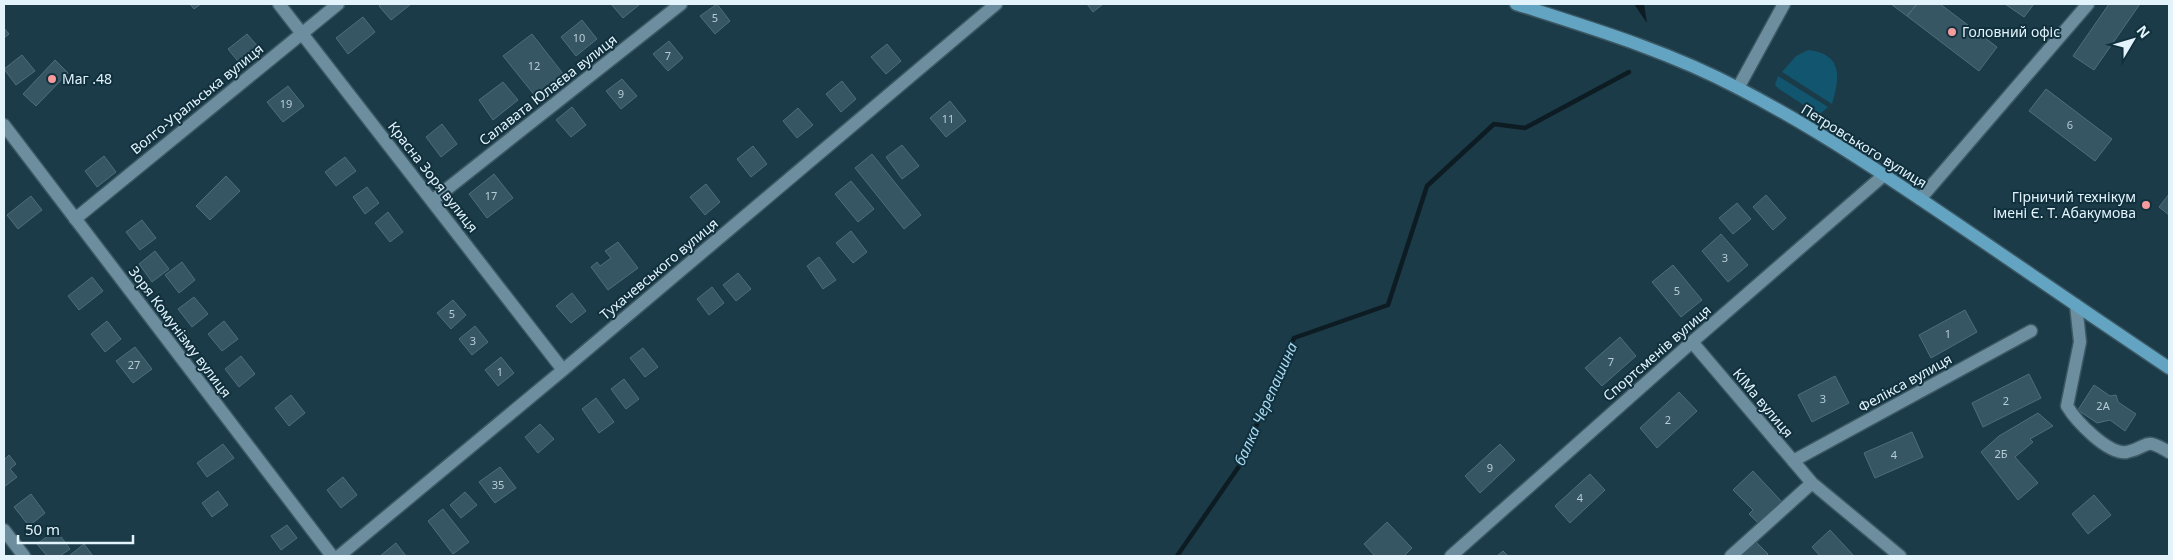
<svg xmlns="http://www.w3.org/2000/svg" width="2173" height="560" font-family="'Noto Sans',sans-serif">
	<rect width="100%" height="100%" fill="#1b3b48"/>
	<!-- green -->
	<path fill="#11556e" d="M1808 50C1843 54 1840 77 1832 104L1782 72 1796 56Z
		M1778 76 1828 107 1819 115 1779 89 1775 85Z"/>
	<!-- water -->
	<path fill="#0d1c23" d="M1634 4H1644L1647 23Z"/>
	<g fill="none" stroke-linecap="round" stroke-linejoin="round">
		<!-- stream -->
		<path stroke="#0d1c23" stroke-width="4.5" d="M1177 556 1242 462 1270 391 1294 338 1388 305 1427 186 1494 124 1525 128 1629 72"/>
	</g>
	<!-- building -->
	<path fill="#365664" stroke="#4e6e7d" d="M190 4H201L194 9Z
		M381 4H411L391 20 379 6Z
		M611 4H637L639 5 623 18Z
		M717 4 730 21 715 34 700 16Z
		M1087 4H1103L1093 12Z
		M1891 4H1917L1907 16Z
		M1917 4H1940L1997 47 1979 71 1907 16Z
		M2005 4H2034L2024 17Z
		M2109 4H2140L2094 70 2073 56Z
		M363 17 375 32 348 54 336 38Z
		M582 20 597 39 576 56 561 37Z
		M4 28 9 34 4 38Z
		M247 34 260 49 241 65 228 49Z
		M532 34 564 75 536 97 503 56Z
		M669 41 683 58 668 71 653 54Z
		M887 44 901 61 886 74 871 57Z
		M22 55 35 71 16 85 4 69Z
		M55 60 68 73 36 106 23 94Z
		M622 79 637 96 621 109 606 91Z
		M842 81 856 99 841 112 826 94Z
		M503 82 518 100 493 120 479 100Z
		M288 86 304 106 283 122 267 102Z
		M2046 89 2112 139 2095 161 2029 111Z
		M950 101 966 121 946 137 930 118Z
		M572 107 586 125 571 137 556 120Z
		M798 108 813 125 797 138 783 121Z
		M442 124 457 144 441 157 426 137Z
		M902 145 919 166 902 179 886 157Z
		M753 146 767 164 751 177 737 159Z
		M872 154 921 215 904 229 855 168Z
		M104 156 116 172 97 187 85 171Z
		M345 157 356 171 336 186 325 172Z
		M494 174 513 198 487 218 469 194Z
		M226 176 240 191 210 220 196 206Z
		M851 181 874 209 858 222 835 194Z
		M706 184 720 202 705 215 690 197Z
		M367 187 379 203 365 214 353 197Z
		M2169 194V215L2159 207Z
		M1766 195 1786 218 1773 230 1753 207Z
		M31 196 42 210 18 229 7 215Z
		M1737 203 1751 219 1733 234 1719 218Z
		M388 212 403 232 390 242 375 223Z
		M142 220 156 238 140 250 126 232Z
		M851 231 867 252 853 263 836 243Z
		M1721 234 1748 265 1728 282 1702 251Z
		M618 242 638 268 608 290 591 267 597 262 600 266 611 258 605 251Z
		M155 251 169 269 152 282 139 264Z
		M819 257 836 280 823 289 807 266Z
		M182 262 195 280 179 293 165 275Z
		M1673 265 1702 300 1681 317 1652 282Z
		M738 273 751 289 736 301 723 285Z
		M92 277 103 291 79 310 68 296Z
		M712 287 724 303 709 315 697 299Z
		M572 293 586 311 571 323 556 306Z
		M194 297 208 314 192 327 178 309Z
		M453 300 466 315 451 329 437 313Z
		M1965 310 1977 332 1931 358 1919 335Z
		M107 321 121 339 105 352 91 334Z
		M224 321 238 339 222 351 208 334Z
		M475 326 488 342 472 355 459 339Z
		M1620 337 1636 356 1602 386 1585 368Z
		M135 347 152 369 133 383 116 361Z
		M643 348 658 367 645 377 630 358Z
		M241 356 255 374 239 387 225 369Z
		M501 357 514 373 498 386 485 370Z
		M2029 374 2041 398 1983 427 1972 403Z
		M1835 376 1849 403 1812 422 1798 395Z
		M624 379 639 399 626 409 611 389Z
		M2094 385 2110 396 2116 395 2118 402 2136 414 2125 431 2110 420 2097 423 2078 410Z
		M1679 392 1697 411 1657 448 1640 428Z
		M291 395 305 413 289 426 275 408Z
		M596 398 614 422 599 433 582 409Z
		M2038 413 2053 426 2030 439 2033 442 2015 457 2038 483 2018 500 1981 452 1999 436Z
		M540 424 554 439 538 453 525 437Z
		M1912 432 1923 457 1875 478 1864 453Z
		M223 444 234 458 207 477 197 463Z
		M1500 444 1515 460 1480 493 1465 476Z
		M9 455 16 464 10 469 17 477 4 487V460Z
		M500 467 516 488 495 503 479 482Z
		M1753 471 1782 502 1759 524 1749 514 1753 510 1733 490Z
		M1590 474 1605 490 1570 523 1555 506Z
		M343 477 357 495 341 508 327 490Z
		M218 491 228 505 212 517 202 503Z
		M465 492 477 505 461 518 450 505Z
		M31 494 45 513 29 526 14 507Z
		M2094 495 2111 515 2088 534 2072 514Z
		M443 509 469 542 453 554 428 521Z
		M1387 522 1412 548 1404 556H1375L1364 544Z
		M287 525 297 538 281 550 271 536Z
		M56 530 70 549 60 556H47L37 544Z
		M1830 530 1854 556H1820L1812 547Z
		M1755 541 1768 554 1766 556H1740Z
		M396 543 406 556H380Z
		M84 544 93 556H69Z
		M1503 551 1508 556H1497Z"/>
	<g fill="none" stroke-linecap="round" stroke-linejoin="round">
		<defs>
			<path id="minor" d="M279 4 563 370
				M1738 88 1784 4
				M4 125 332 556
				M1920 199 2088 4
				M433 200 681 4
				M75 219 338 4
				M2076 305 2080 342 2067 406C2076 421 2108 455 2127 452 2151 447 2142 436 2169 452
				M1692 342 1812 483 1900 556
				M1793 461 2031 331
				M4 530 24 556
				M339 556 563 370 996 4
				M1451 556 1692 342 1884 175
				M1731 556 1812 483"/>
			<path id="major" d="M1516 4C1591 28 1668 51 1738 88 1819 130 1894 181 1969 232 2036 278 2102 323 2169 368"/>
		</defs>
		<!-- minor casing -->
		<use href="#minor" stroke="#3c5864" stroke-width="15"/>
		<!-- major casing -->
		<use href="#major" stroke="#3c5864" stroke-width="15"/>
		<!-- minor -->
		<use href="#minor" stroke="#6d8e9e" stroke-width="12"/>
		<!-- major -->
		<use href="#major" stroke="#62a4c1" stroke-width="12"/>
	</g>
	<!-- markers -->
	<g fill="#f59b9d" stroke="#11303d" stroke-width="2">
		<circle cx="1952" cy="32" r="5"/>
		<circle cx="52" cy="79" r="5"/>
		<circle cx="2146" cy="205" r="5"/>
	</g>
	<g text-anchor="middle" stroke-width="4" stroke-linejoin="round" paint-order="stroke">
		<!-- number labels -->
		<g font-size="11" fill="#b7ccd6">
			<text x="715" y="22">5</text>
			<text x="579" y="42">10</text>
			<text x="668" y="60">7</text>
			<text x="534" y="70">12</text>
			<text x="621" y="98">9</text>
			<text x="286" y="108">19</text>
			<text x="948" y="123">11</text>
			<text x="2070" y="129">6</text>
			<text x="491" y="200">17</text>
			<text x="1725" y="262">3</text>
			<text x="1677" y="295">5</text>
			<text x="452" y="318">5</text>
			<text x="1948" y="338">1</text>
			<text x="473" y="345">3</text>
			<text x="1611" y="366">7</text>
			<text x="134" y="369">27</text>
			<text x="500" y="376">1</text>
			<text x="1823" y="403">3</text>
			<text x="2006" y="405">2</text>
			<text x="2103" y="410">2А</text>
			<text x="1668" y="424">2</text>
			<text x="2001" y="458">2Б</text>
			<text x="1894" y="459">4</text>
			<text x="1490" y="472">9</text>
			<text x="498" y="489">35</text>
			<text x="1580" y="502">4</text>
		</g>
		<!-- poi labels -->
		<g font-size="14" fill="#e2f3fc" stroke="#11303d" text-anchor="start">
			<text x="1962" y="37">Головний офіс</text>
			<text x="62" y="84">Маг .48</text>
			<text x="2136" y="202" text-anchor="end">Гірничий технікум<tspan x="2136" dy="16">імені Є. Т. Абакумова</tspan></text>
		</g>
		<!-- street labels -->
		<g font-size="14" fill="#e2f3fc" stroke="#11303d">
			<text transform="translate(548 90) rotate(-38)" y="5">Салавата Юлаєва вулиця</text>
			<text transform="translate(197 99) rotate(-39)" y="5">Волго-Уральська вулиця</text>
			<text transform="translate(1864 146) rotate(32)" y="5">Петровського вулиця</text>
			<text transform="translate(433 177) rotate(52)" y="5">Красна Зоря вулиця</text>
			<text transform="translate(659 269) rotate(-40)" y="5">Тухачевського вулиця</text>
			<text transform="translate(180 332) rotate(53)" y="5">Зоря Комунізму вулиця</text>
			<text transform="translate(1657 353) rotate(-41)" y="5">Спортсменів вулиця</text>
			<text transform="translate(1905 383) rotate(-29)" y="5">Фелікса вулиця</text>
			<text transform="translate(1763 403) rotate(50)" y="5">КІМа вулиця</text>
		</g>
		<!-- water labels -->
		<g font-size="15" font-style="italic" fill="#a8d9f0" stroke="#11303d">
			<text transform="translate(1266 404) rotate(-66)" y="5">балка Черепашина</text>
		</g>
	</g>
	<!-- border -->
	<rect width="2173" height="560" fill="none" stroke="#e2f3fc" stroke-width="10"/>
	<!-- north arrow -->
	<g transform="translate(2133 40) rotate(52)" stroke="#11303d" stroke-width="4" paint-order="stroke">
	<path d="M0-4L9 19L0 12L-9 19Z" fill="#e2f3fc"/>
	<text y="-8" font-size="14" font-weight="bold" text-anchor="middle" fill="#e2f3fc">N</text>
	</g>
	<!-- scale -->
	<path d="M18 535v8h115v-8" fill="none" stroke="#e2f3fc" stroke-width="2.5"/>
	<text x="25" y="535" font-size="15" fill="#e2f3fc" stroke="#11303d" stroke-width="4" paint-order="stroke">50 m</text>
</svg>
